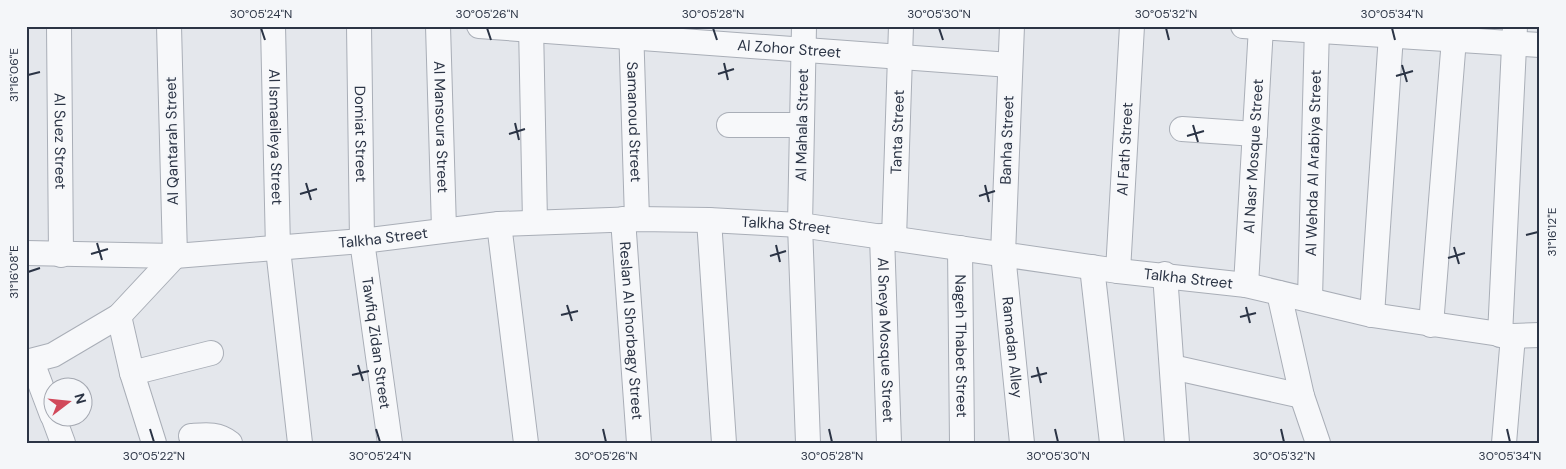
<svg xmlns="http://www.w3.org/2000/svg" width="1566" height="469" font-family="'DM Sans',sans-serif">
	<rect width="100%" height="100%" fill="#e4e7ec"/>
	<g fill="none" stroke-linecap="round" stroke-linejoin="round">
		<defs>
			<g id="minor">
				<path id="s1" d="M59 26 61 255"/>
				<path id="s2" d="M273 26 278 249 300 443"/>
				<path id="s3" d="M359 26 362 241 390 443"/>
				<path id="s4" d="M438 26 444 229"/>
				<path id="s5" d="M479 26 1010 65"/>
				<path d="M531 26 535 222"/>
				<path id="s6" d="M631 26 637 219"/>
				<path d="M804 26 800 225 808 443"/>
				<path id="s7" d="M1012 26 1003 254 1022 443"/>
				<path d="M1243 26 1540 45"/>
				<path d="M729 125H801"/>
				<path d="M1182 129 1255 134"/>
				<path id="s8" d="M623 219 639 443"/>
				<path d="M709 220 724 443"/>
				<path d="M499 224 526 443"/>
				<path id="s9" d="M882 236 889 443"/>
				<path id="s10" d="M894 238 901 26"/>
				<path id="s11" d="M960 248 962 443"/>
				<path id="s12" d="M26 253 175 256 362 241 499 224 637 219 709 220 800 225 1118 271 1246 285 1372 315 1513 336 1540 335"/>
				<path d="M1092 267 1112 443"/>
				<path id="s13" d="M1118 271 1132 26"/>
				<path d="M1165 274 1177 443"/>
				<path id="s14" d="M1246 285 1261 27"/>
				<path d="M1279 293 1302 396 1318 443"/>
				<path id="s15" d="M1310 299 1317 26"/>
				<path d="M1372 315 1391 35"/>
				<path d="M119 316 132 373 154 443"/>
				<path d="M1431 325 1454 39"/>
				<path d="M1500 335 1515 26"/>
				<path d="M26 362 53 355 119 316 175 256 169 26"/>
				<path d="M32 362 52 415"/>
				<path d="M1172 367 1302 396"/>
				<path d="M132 373 211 353"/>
				<path d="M53 416 63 443"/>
				<path d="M191 436C205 435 218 433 230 443"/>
				<path d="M1504 443 1513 336"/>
			</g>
		</defs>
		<!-- minor casing -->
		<use href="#minor" stroke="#a9aeb7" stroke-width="26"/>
		<!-- minor -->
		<use href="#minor" stroke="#f7f8fa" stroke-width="24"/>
	</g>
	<!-- ticks -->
	<path fill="none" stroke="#2b3445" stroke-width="2" d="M261 28 265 40M487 28 491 40M713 28 717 40M939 28 943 40M1166 28 1169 40M1392 28 1395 40M724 63 728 80M1402 65 1407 82M718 74 734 69M28 75 40 72M1396 76 1413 71M515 123 519 140M1193 125 1198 142M509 134 525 129M1187 136 1204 131M306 183 311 200M985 185 989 202M300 194 317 189M979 196 995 191M1526 235 1538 232M97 243 102 260M776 245 780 262M1454 247 1459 264M91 254 108 249M770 256 786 251M1448 258 1465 253M28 272 40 268M567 305 572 321M1246 307 1250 323M561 315 578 311M1240 317 1256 313M358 365 363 381M1037 367 1041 383M352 375 369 371M1031 377 1047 373M150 429 154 442M376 429 380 442M603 429 606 442M829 429 832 442M1055 429 1058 442M1281 429 1284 442M1507 429 1510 442"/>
	<g text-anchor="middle" stroke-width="4" stroke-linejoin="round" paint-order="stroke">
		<!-- street labels -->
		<g font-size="15" fill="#2b3445" stroke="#f4f6f9">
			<text dy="5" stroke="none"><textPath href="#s5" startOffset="311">Al Zohor Street</textPath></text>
			<text dy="5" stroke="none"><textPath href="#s6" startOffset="96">Samanoud Street</textPath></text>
			<text transform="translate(802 125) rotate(-89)" y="5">Al Mahala Street</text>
			<text dy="5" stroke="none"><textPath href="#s4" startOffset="101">Al Mansoura Street</textPath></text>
			<text dy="5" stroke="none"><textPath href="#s10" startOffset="106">Tanta Street</textPath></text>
			<text dy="5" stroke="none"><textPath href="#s3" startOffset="108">Domiat Street</textPath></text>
			<text dy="5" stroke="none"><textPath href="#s2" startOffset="111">Al Ismaeileya Street</textPath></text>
			<text transform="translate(1007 140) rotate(-88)" y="5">Banha Street</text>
			<text dy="5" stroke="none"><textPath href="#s1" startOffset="115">Al Suez Street</textPath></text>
			<text transform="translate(172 141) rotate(-91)" y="5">Al Qantarah Street</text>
			<text dy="5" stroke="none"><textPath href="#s13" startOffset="122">Al Fath Street</textPath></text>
			<text dy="5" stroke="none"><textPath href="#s14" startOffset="129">Al Nasr Mosque Street</textPath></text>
			<text dy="5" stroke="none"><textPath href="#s15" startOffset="136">Al Wehda Al Arabiya Street</textPath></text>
			<text dy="5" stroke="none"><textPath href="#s12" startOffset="762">Talkha Street</textPath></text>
			<text dy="5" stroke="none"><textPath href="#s12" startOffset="358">Talkha Street</textPath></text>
			<text dy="5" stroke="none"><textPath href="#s12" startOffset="1168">Talkha Street</textPath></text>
			<text dy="5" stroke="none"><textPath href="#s8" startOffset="112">Reslan Al Shorbagy Street</textPath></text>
			<text dy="5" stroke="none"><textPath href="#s9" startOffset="104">Al Sneya Mosque Street</textPath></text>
			<text dy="5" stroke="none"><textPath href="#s3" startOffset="318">Tawfiq Zidan Street</textPath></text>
			<text dy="5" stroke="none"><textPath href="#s11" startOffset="98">Nageh Thabet Street</textPath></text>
			<text dy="5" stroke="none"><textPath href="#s7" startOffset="322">Ramadan Alley</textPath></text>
		</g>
	</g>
	<!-- border -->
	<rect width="1566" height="469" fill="none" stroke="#f4f6f9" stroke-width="55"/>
	<!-- north arrow -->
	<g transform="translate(68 402) rotate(74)"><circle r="24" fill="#f4f6f9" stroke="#a4a8b1"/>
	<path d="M0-4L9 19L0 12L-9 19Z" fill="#d1495b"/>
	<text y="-8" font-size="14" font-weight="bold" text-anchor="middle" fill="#2b3445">N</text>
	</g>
	<rect x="28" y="28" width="1510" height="414" fill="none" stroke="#2b3445" stroke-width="2"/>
	<g font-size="12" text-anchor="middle" fill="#2b3445">
		<text x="261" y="18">30°05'24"N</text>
		<text x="487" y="18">30°05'26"N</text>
		<text x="713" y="18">30°05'28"N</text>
		<text x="939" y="18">30°05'30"N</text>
		<text x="1166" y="18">30°05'32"N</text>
		<text x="1392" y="18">30°05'34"N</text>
		<text transform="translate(14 75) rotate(-90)" y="4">31°16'06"E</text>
		<text transform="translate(1552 232) rotate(-90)" y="4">31°16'12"E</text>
		<text transform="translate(14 272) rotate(-90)" y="4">31°16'08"E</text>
		<text x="154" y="460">30°05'22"N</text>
		<text x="380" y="460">30°05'24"N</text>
		<text x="606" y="460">30°05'26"N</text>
		<text x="832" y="460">30°05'28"N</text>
		<text x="1058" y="460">30°05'30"N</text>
		<text x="1284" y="460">30°05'32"N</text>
		<text x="1510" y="460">30°05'34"N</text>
	</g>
</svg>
